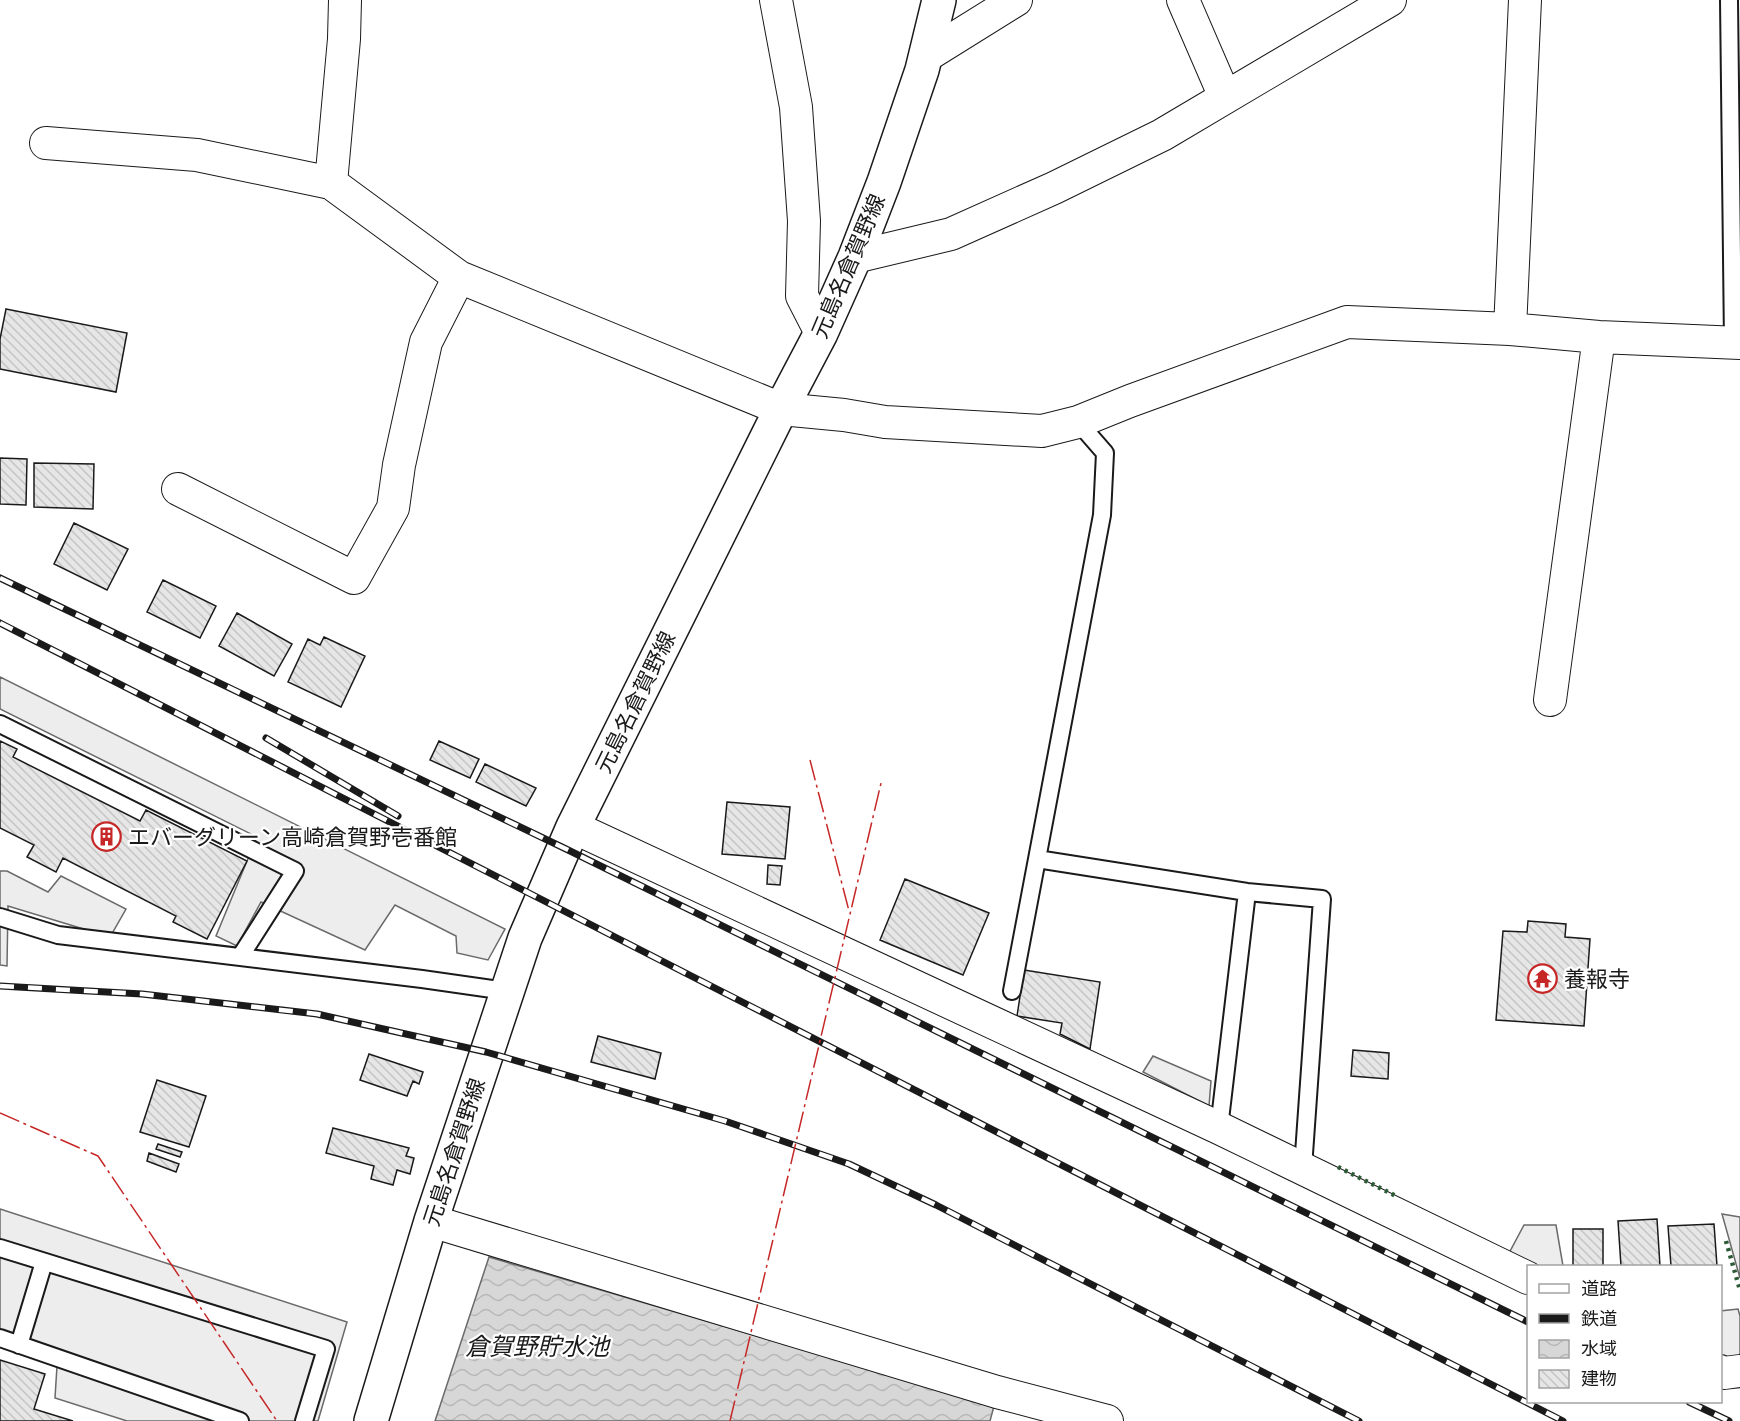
<svg xmlns="http://www.w3.org/2000/svg" width="1740" height="1421" font-family="Figtree,'Noto Sans JP',sans-serif">
	<defs>
		<pattern id="water-waves" width="16" height="10" patternUnits="userSpaceOnUse" patternTransform="scale(1.5)"><rect width="16" height="10" fill="#d7d7d7"/><path d="M0 5q4-4 8 0t8 0" fill="none" stroke="#b8b8b8"/></pattern>
		<pattern id="building-back-hatch" width="6" height="6" patternUnits="userSpaceOnUse" patternTransform="scale(1.5)"><rect width="6" height="6" fill="#e6e6e6"/><path d="M-1 5l2 2M0 0l6 6M5-1l2 2" fill="none" stroke="#c5c5c5"/></pattern>
	</defs>
	<rect width="100%" height="100%" fill="#fff"/>
	<!-- built -->
	<path fill="#ededed" stroke="#6a6a6a" stroke-width="1.5" d="M0 677 505 929 488 960 457 953 456 936 395 905 365 950 261 902 237 946 216 936 257 837 0 709Z
		M0 871H7L48 892 61 876 126 909 110 937 8 906 7 966 0 965Z
		M1153 1056 1211 1081 1209 1106 1143 1072Z
		M0 1209 347 1322 318 1421H127L55 1398 57 1366 0 1347Z
		M1722 1214 1740 1217V1278Z
		M1524 1225H1556L1563 1266H1528L1507 1257Z
		M1738 1309 1740 1316V1362L1720 1365V1311Z"/>
	<!-- water -->
	<path fill="url(#water-waves)" stroke="#6a6a6a" stroke-width="1.5" d="M489 1257 994 1406 990 1421H435Z"/>
	<!-- building -->
	<path fill="url(#building-back-hatch)" stroke="#1a1a1a" stroke-width="1.5" d="M6 309 127 333 116 392 0 369V339Z
		M0 458 27 459 26 505 0 504Z
		M34 463 94 464 93 509 34 507Z
		M74 523 128 549 107 590 54 564Z
		M163 580 216 606 200 638 147 612Z
		M237 613 292 644 274 676 219 646Z
		M324 637 365 656 341 707 288 682 308 639 320 645Z
		M0 741 17 749 13 757 140 821 146 810 247 861 207 939 173 922 176 916 63 858 56 872 27 857 34 845 0 828Z
		M439 741 479 759 470 778 430 760Z
		M485 764 536 788 526 806 476 782Z
		M727 802 790 807 785 859 722 854Z
		M768 865 782 866 780 885 767 884Z
		M905 879 989 913 963 975 880 940Z
		M1528 921 1566 924 1565 937 1590 939 1584 1026 1496 1020 1503 931 1527 932Z
		M1024 970 1100 982 1090 1049 1060 1034 1062 1023 1017 1016Z
		M598 1036 661 1053 655 1079 591 1062Z
		M1353 1050 1389 1053 1388 1079 1351 1076Z
		M369 1054 423 1072 419 1084 413 1081 407 1096 360 1080Z
		M157 1080 206 1096 189 1147 140 1132Z
		M333 1128 409 1148 406 1156 414 1158 410 1174 397 1170 393 1185 371 1179 374 1166 326 1153Z
		M158 1144 182 1152 180 1157 156 1149Z
		M149 1153 179 1164 176 1172 147 1161Z
		M1657 1219 1660 1266H1621L1618 1221Z
		M1714 1224 1717 1266H1671L1668 1226Z
		M1573 1229H1603V1266H1573Z
		M0 1360 45 1374 34 1409 73 1421H0Z"/>
	<g fill="none" stroke-linecap="round" stroke-linejoin="round">
		<defs>
			<path id="service" d="M1729 0 1733 343
				M1078 422 1105 453 1102 515 1037 859 1247 892 1322 899 1303 1168
				M0 724 295 871 240 957
				M0 917 58 935 422 979 506 991
				M1012 991 1037 859
				M1219 1128 1247 892
				M0 1248 326 1349 304 1421
				M0 1338 240 1421
				M19 1345 44 1262"/>
			<path id="minor" d="M345 0 344 39 331 183 459 277 781 409 844 415 885 422 1042 431 1078 422 1130 401 1347 322 1510 329 1599 337 1740 343
				M776 0 796 107 804 221 802 296 821 333
				M1183 0 1225 97
				M926 56 1016 0
				M46 143 197 155 331 183
				M855 257 951 234 1054 188 1162 135 1390 0
				M1510 329 1525 0
				M178 489 354 578 393 508 399 465 426 342 459 277
				M1550 700 1599 337
				M573 827 1219 1128 1528 1278
				M431 1221 997 1392 1107 1421
				M1720 1371 1724 1373 1740 1371"/>
			<path id="secondary" d="M371 1421 431 1221 525 938 573 827 781 409 821 333 855 257 884 182 922 70 939 0"/>
		</defs>
		<!-- service casing -->
		<use href="#service" stroke="#1a1a1a" stroke-width="20"/>
		<!-- minor casing -->
		<use href="#minor" stroke="#1a1a1a" stroke-width="34"/>
		<!-- secondary casing -->
		<use href="#secondary" stroke="#1a1a1a" stroke-width="36"/>
		<!-- service -->
		<use href="#service" stroke="#fff" stroke-width="16"/>
		<!-- minor -->
		<use href="#minor" stroke="#fff" stroke-width="32"/>
		<!-- secondary -->
		<use href="#secondary" stroke="#fff" stroke-width="33"/>
		<defs>
			<path id="rail" d="M0 578 564 848 1528 1322
				M0 623 1563 1421
				M266 738 398 816
				M0 986 142 994 317 1014 486 1052 725 1121 849 1164 936 1205 1359 1421
				M1689 1402 1729 1421"/>
		</defs>
		<!-- rail casing -->
		<use href="#rail" stroke="#1a1a1a" stroke-width="7"/>
		<!-- rail -->
		<use href="#rail" stroke="#fff" stroke-width="4.5" stroke-dasharray="14" stroke-linecap="butt"/>
		<!-- hedge -->
		<path stroke="#2b5a34" stroke-width="4.5" stroke-dasharray="3 4.5" stroke-linecap="butt" d="M1338 1167 1396 1196
			M1726 1241 1740 1290"/>
		<!-- power -->
		<path stroke="#c62828" stroke-width="1.5" stroke-dasharray="21 4.5 3 4.5" stroke-linecap="butt" d="M810 760 849 911
			M0 1113 98 1156 277 1421
			M730 1421 882 779"/>
	</g>
	<!-- icons -->
	<defs>
		<symbol id="building-ring" viewBox="-11 -11 22 22"><circle r="9.5" fill="#fff" stroke="#c62828" stroke-width="1.5"/><path d="M-4-6H4V6H1V3H-1V6H-4ZM-2.5-4.3h1.7v1.8h-1.7ZM.8-4.3h1.7v1.8H.8ZM-2.5-1h1.7V.8h-1.7ZM.8-1h1.7V.8H.8Z" fill="#c62828"/></symbol>
		<symbol id="temple-ring" viewBox="-11 -11 22 22"><circle r="9.5" fill="#fff" stroke="#c62828" stroke-width="1.5"/><path d="M0-6L5-2H3V0L6.5 2.5H4V6H1.5V3h-3V6H-4V2.5H-6.5L-3 0V-2H-5Z" fill="#c62828"/></symbol>
	</defs>
	<g fill-rule="evenodd">
		<use href="#building-ring" x="90" y="820" width="33" height="33"/>
		<use href="#temple-ring" x="1526" y="962" width="33" height="33"/>
	</g>
	<g text-anchor="middle" stroke-width="4.5" stroke-linejoin="round" paint-order="stroke">
		<!-- street labels -->
		<g font-size="22" fill="#1a1a1a" stroke="#fff">
			<text transform="translate(848 266) rotate(-67)" y="8">元島名倉賀野線</text>
			<text transform="translate(635 702) rotate(-64)" y="8">元島名倉賀野線</text>
			<text transform="translate(454 1152) rotate(-72)" y="8">元島名倉賀野線</text>
		</g>
		<!-- poi labels -->
		<g font-size="22" fill="#1a1a1a" stroke="#fff" text-anchor="start">
			<text x="128" y="845">エバーグリーン高崎倉賀野壱番館</text>
			<text x="1564" y="987">養報寺</text>
		</g>
		<!-- water labels -->
		<g font-size="24" font-style="italic" fill="#1a1a1a" stroke="#fff">
			<text x="537" y="1355">倉賀野貯水池</text>
		</g>
	</g>
	<!-- legend -->
	<rect x="1527" y="1265" width="195" height="138" fill="#ffffff" stroke="#a3a3a3" stroke-width="1.5"/>
	<rect x="1539" y="1284" width="30" height="9" fill="#ffffff" stroke="#a3a3a3" stroke-width="1.5"/>
	<text x="1581" y="1295" font-size="18" fill="#1a1a1a">道路</text>
	<rect x="1539" y="1314" width="30" height="9" fill="#1a1a1a" stroke="#a3a3a3" stroke-width="1.5"/>
	<text x="1581" y="1325" font-size="18" fill="#1a1a1a">鉄道</text>
	<rect x="1539" y="1340" width="30" height="18" fill="url(#water-waves)" stroke="#a3a3a3" stroke-width="1.5"/>
	<text x="1581" y="1355" font-size="18" fill="#1a1a1a">水域</text>
	<rect x="1539" y="1370" width="30" height="18" fill="url(#building-back-hatch)" stroke="#a3a3a3" stroke-width="1.5"/>
	<text x="1581" y="1385" font-size="18" fill="#1a1a1a">建物</text>
</svg>
